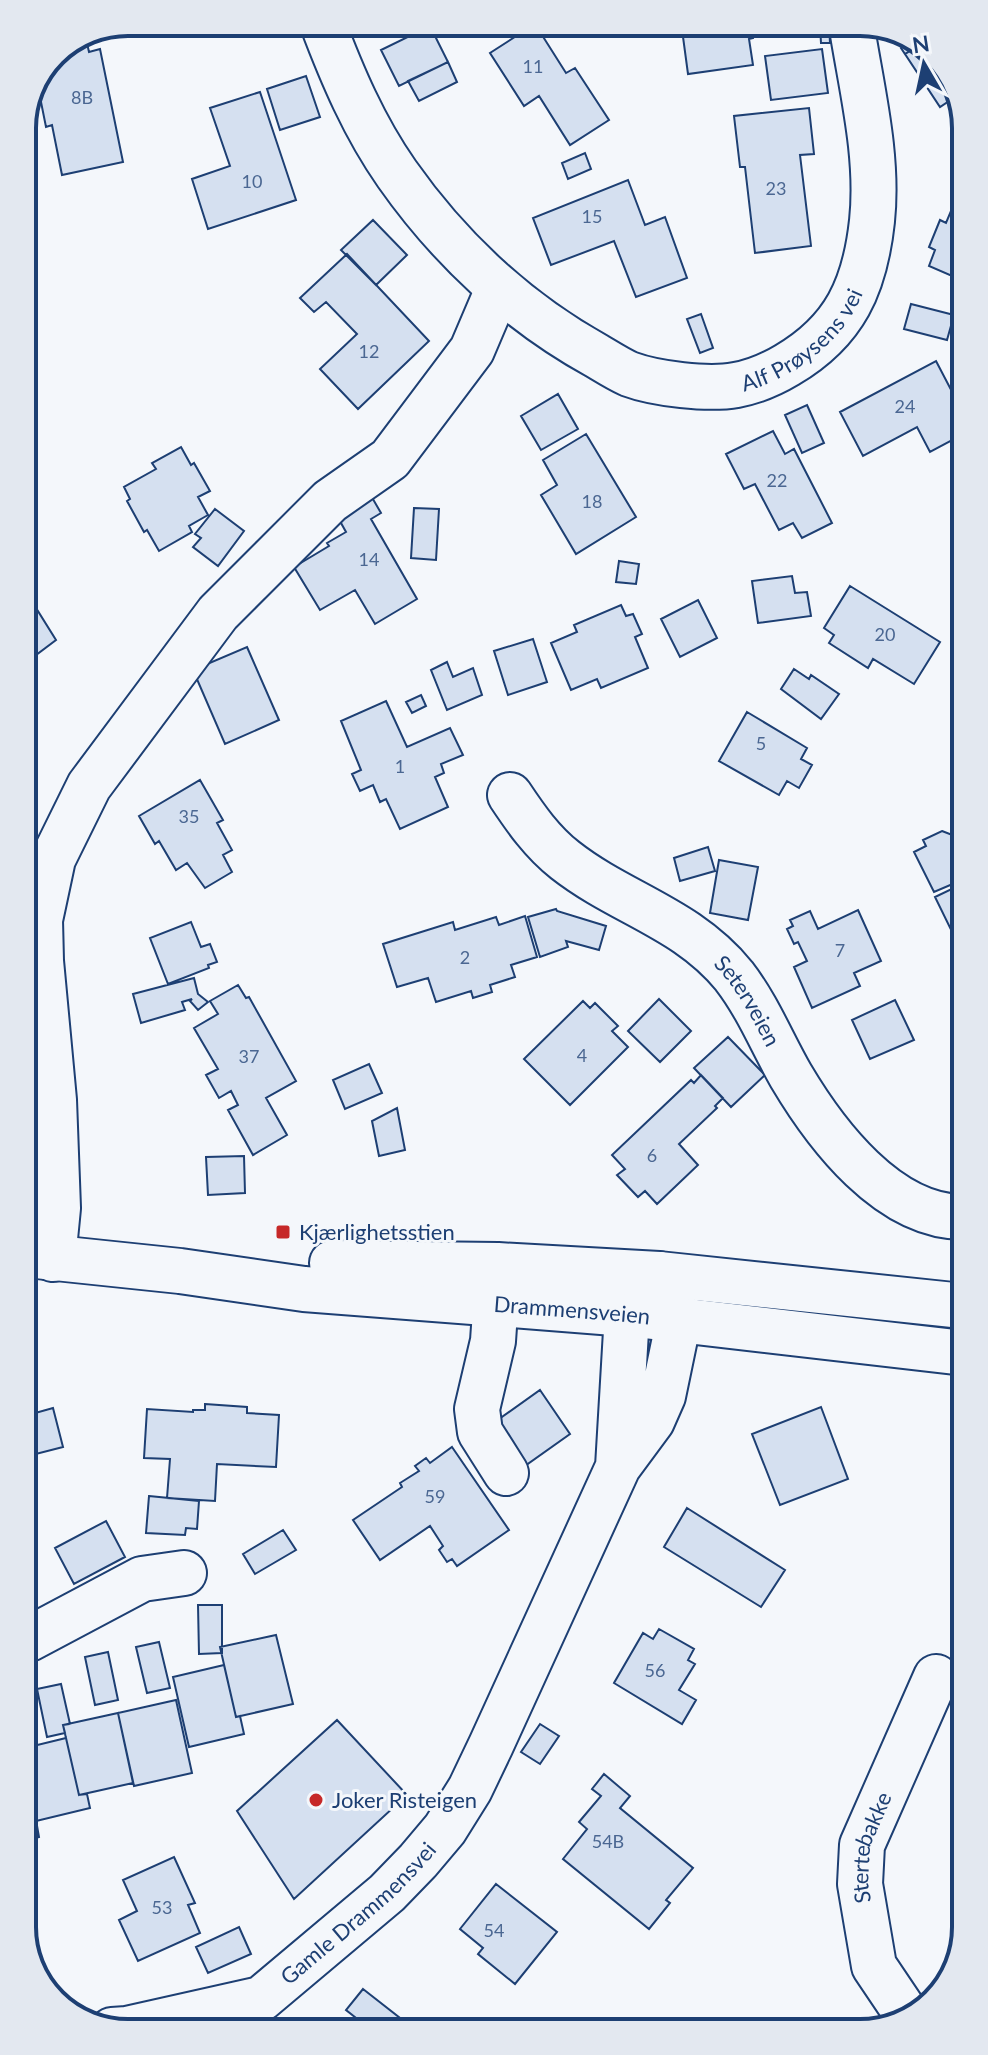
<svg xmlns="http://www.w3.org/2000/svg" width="988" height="2055" font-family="Lato,sans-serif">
	<rect width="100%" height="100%" fill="#f4f7fb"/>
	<!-- building -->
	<path fill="#d5e0f0" stroke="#1d3f73" stroke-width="2" d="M681 22H751L753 38 749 39 753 65 688 74Z
		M535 24 566 73 575 68 609 120 570 145 539 96 524 106 490 53Z
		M829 24 830 43H821L820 25Z
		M430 26 448 62 399 86 381 50Z
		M905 36 922 43 905 54 901 48 909 43Z
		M86 39 89 52 100 49 123 162 62 175 52 125 46 127 38 87 53 53Z
		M922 43 958 88V95L940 107 905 54Z
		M822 49 828 93 771 100 765 56Z
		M448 62 457 82 419 101 408 81Z
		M306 76 320 117 280 130 267 89Z
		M260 92 296 200 208 229 192 179 230 166 210 108Z
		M809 108 814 154 800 155 811 246 755 253 745 167H740L734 116Z
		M585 153 591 169 568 179 562 163Z
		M628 180 645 225 665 217 687 278 636 297 614 241 551 265 533 218Z
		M959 192V279L929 266 935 250 929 247 940 220 946 223Z
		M373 220 407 255 376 285 341 250Z
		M347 254 429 341 358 409 320 369 357 334 326 302 314 312 300 298Z
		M911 304 954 315 947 340 904 329Z
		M701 314 713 348 700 353 687 319Z
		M936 361 959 405 960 436 930 452 917 427 863 456 840 412Z
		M558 394 578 429 541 450 521 416Z
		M807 405 824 443 802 453 785 415Z
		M773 431 785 454 794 449 832 523 802 538 793 523 779 530 755 484 744 489 726 454Z
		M586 434 636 517 576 554 541 495 557 485 543 460Z
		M181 447 191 465 194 463 210 491 198 497 208 515 189 526 192 532 159 551 147 530 144 532 127 501 130 499 124 487 156 469 152 463Z
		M370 494 381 513 371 519 417 599 375 624 355 590 320 610 294 567 329 546 327 543 346 532 336 514Z
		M414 508 439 509 436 560 411 558Z
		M215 509 244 531 218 566 193 547 201 538 195 534Z
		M619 561 639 564 636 584 616 582Z
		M792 576 795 593 807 592 811 616 758 623 752 581Z
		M850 586 940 642 914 684 873 659 868 668 829 643 834 635 824 628Z
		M698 600 717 638 680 657 661 619Z
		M621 605 626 616 633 614 642 634 635 637 648 668 601 688 597 679 571 690 551 643 577 632 574 625Z
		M24 608 28 613 36 608 56 640 32 658 24 648Z
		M533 639 547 682 508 695 494 651Z
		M247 647 279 720 225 744 193 670Z
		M447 662 453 677 473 668 482 695 447 710 431 670Z
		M794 669 809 679 811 675 839 694 821 719 781 689Z
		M421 695 426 706 412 713 406 702Z
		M386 701 407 747 450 728 463 755 441 764 444 773 435 777 448 807 400 829 386 799 380 802 373 785 360 791 352 774 361 770 341 721Z
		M747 712 807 748 801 759 812 765 799 788 787 781 779 795 719 761Z
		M200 780 223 820 217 823 232 850 223 855 232 872 205 888 187 863 176 870 159 841 155 844 139 816Z
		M942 831 955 836 961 848 962 880 934 892 914 852 926 846 923 840Z
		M708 847 715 871 680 881 674 858Z
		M719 860 758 867 748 920 710 913Z
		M962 884V942L958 944 935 897Z
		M556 909 557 911 606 926 599 950 566 941 568 947 540 957 528 917Z
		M858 910 881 961 854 973 860 986 812 1008 794 967 807 961 798 942 794 944 787 929 793 926 790 920 810 911 818 929Z
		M525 916 537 957 511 965 515 977 490 985 492 992 473 998 471 991 436 1002 428 978 397 987 383 944 453 922 455 930 496 917 499 925Z
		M191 922 201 947 210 944 217 962 208 965 209 968 168 984 150 938Z
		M194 978 198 994 208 1002 198 1010 190 1001 192 999 182 1002 185 1010 141 1023 133 994Z
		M238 985 246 998 249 997 296 1081 266 1098 287 1135 253 1155 228 1110 238 1105 231 1091 219 1098 206 1075 218 1069 194 1028 218 1014 210 1001Z
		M659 999 691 1031 660 1062 628 1031Z
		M895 1000 914 1040 870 1059 852 1020Z
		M583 1001 590 1008 595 1003 618 1026 612 1031 628 1047 570 1105 524 1059Z
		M728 1037 765 1075 731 1107 694 1068Z
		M369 1064 382 1093 345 1109 333 1080Z
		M701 1075 723 1098 715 1106 717 1108 679 1144 698 1165 657 1204 645 1191 638 1197 617 1175 625 1169 612 1155 691 1080 694 1083Z
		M397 1108 405 1150 379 1156 372 1121Z
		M244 1156 245 1193 208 1195 206 1157Z
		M540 1390 570 1434 522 1468 492 1424Z
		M205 1404 247 1407V1413L279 1415 276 1467 217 1464 215 1501 167 1498 170 1459 144 1458 147 1409 193 1412V1410H205Z
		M821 1407 848 1479 780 1505 752 1434Z
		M53 1408 63 1447 28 1456V1415Z
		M452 1447 509 1530 457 1566 452 1559 447 1562 439 1550 443 1546 430 1526 380 1560 353 1520 402 1487 400 1483 419 1471 415 1466 426 1458 430 1463Z
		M149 1496 199 1501 197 1529 186 1528 185 1535 146 1533Z
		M687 1508 785 1570 761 1607 664 1547Z
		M106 1521 125 1557 74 1584 55 1548Z
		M283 1530 296 1550 255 1574 243 1554Z
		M198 1605H222V1653L199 1654Z
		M659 1629 694 1649 688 1660 695 1664 679 1690 696 1700 682 1724 614 1683 643 1633 653 1639Z
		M276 1635 293 1704 236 1717 220 1647Z
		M159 1642 170 1688 147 1693 136 1647Z
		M108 1652 118 1700 95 1705 85 1657Z
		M224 1665 236 1717 240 1716 244 1734 189 1747 173 1677Z
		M61 1684 70 1724 63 1725 65 1733 47 1737 37 1689Z
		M176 1700 192 1773 134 1786 118 1713Z
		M118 1713 133 1783 79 1795 63 1725Z
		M337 1720 407 1795 294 1899 237 1811Z
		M540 1724 559 1736 540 1764 521 1752Z
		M66 1738 79 1795 87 1794 90 1808 32 1822 29 1747Z
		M604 1774 630 1796 620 1808 693 1868 666 1900 670 1903 649 1929 563 1859 587 1829 579 1822 601 1796 592 1789Z
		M29 1811 32 1822 36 1820 39 1837 29 1840Z
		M174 1857 195 1903 188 1905 200 1933 138 1961 119 1920 137 1911 123 1880Z
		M496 1884 557 1932 515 1984 478 1954 483 1948 460 1929Z
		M239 1927 251 1954 208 1973 196 1947Z
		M363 1989 400 2018 391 2030H377L367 2023 365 2025 346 2010Z"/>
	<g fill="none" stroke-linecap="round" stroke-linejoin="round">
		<defs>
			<g id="minor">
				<path id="s1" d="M322 22C342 75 364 127 397 174 449 248 517 312 597 356 607 362 618 369 629 374 656 384 708 390 736 385 753 382 772 374 787 365 845 331 865 286 872 221 879 155 861 87 851 22"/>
				<path id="s2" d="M510 795C526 819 542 842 565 860 621 904 687 918 734 976 758 1007 772 1043 791 1076 826 1135 888 1217 963 1217"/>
				<path d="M53 1259 58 1208 54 1100 41 961 40 920 53 859 89 786 218 613 330 501 390 459 472 350 498 289"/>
				<path d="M498 1268 493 1341 477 1409 480 1432 506 1473"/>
				<path d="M29 1639 142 1579 184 1573"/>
				<path id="s3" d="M909 2018 874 1966 860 1884 862 1845 936 1677"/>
				<path id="s4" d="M112 2030 127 2029 261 1999 387 1893 418 1861 445 1829 470 1789 491 1745 618 1467 652 1421 663 1396 679 1319 659 1274 627 1314 618 1467"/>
			</g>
			<g id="major">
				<path id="s5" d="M27 1255 180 1271 304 1289 627 1314 964 1353"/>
				<path d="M332 1263 498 1265 659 1274 963 1306"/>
			</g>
		</defs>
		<!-- minor casing -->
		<use href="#minor" stroke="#1d3f73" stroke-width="48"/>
		<!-- major casing -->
		<use href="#major" stroke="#1d3f73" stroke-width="48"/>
		<!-- minor -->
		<use href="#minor" stroke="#f4f7fb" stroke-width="44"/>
		<!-- major -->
		<use href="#major" stroke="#f4f7fb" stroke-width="44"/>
	</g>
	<!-- markers -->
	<g fill="#c62828" stroke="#f4f7fb" stroke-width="3">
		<rect x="275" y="1224" width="16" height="16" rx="4"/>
		<circle cx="316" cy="1800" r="8"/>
	</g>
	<g text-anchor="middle" stroke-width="6" stroke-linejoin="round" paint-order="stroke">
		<!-- number labels -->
		<g font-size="18" fill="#4b6792">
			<text x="533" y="73">11</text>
			<text x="82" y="104">8B</text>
			<text x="252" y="188">10</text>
			<text x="776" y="195">23</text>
			<text x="592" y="223">15</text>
			<text x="369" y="358">12</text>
			<text x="905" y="413">24</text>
			<text x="777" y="487">22</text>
			<text x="592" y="508">18</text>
			<text x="369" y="566">14</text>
			<text x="885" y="641">20</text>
			<text x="761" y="750">5</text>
			<text x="400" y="773">1</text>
			<text x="189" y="823">35</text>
			<text x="840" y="957">7</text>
			<text x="465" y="964">2</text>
			<text x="582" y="1062">4</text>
			<text x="249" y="1063">37</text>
			<text x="652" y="1162">6</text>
			<text x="435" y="1503">59</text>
			<text x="655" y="1677">56</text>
			<text x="608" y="1848">54B</text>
			<text x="162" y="1914">53</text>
			<text x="494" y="1937">54</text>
		</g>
		<!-- street labels -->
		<g font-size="22" fill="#1d3f73" stroke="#f4f7fb">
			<text dy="8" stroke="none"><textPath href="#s1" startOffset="670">Alf Prøysens vei</textPath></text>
			<text dy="8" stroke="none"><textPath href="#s2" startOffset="320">Seterveien</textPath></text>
			<text dy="8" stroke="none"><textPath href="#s5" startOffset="548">Drammensveien</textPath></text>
			<text dy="8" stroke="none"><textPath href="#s3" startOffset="184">Stertebakke</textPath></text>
			<text dy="8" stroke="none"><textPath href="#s4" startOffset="282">Gamle Drammensvei</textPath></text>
		</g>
		<!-- poi labels -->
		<g font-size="22" fill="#1d3f73" stroke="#f4f7fb" text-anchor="start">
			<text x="299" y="1240">Kjærlighetsstien</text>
			<text x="332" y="1808">Joker Risteigen</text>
		</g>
	</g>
	<!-- crop -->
	<path d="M0 0H988V2055H0ZM128 36H860A92 92 0 0 1 952 128V1927A92 92 0 0 1 860 2019H128A92 92 0 0 1 36 1927V128A92 92 0 0 1 128 36Z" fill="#e3e8f0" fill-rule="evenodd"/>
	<path fill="none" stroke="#1d3f73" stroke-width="4" d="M128 36H860A92 92 0 0 1 952 128V1927A92 92 0 0 1 860 2019H128A92 92 0 0 1 36 1927V128A92 92 0 0 1 128 36Z"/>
	<!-- north arrow -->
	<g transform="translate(924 64) rotate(351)" stroke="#f4f7fb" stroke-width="6" paint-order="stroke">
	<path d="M0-6L14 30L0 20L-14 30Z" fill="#1d3f73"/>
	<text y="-12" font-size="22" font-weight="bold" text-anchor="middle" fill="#1d3f73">N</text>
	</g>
</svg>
